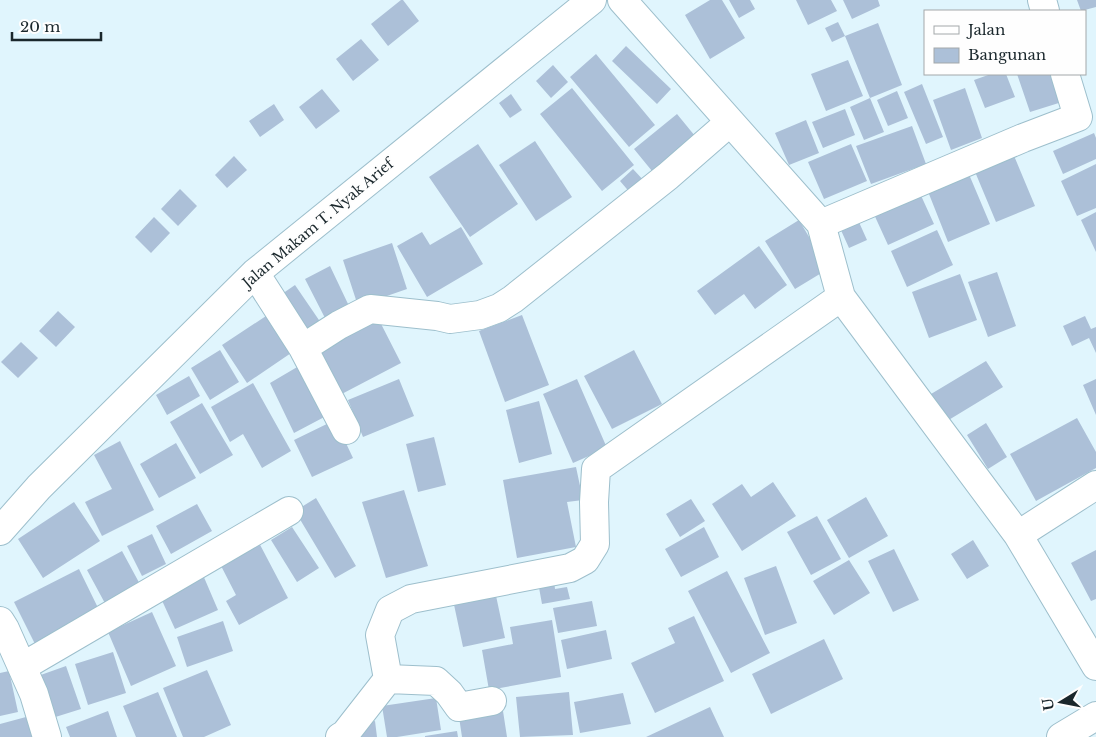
<svg xmlns="http://www.w3.org/2000/svg" width="1096" height="737" font-family="'Libre Baskerville',serif">
	<rect width="100%" height="100%" fill="#e0f5fd"/>
	<!-- building -->
	<path fill="#acc0d8" d="M401 0H403L419 21 388 46 371 24Z
		M710 0H722L745 38 710 59 685 15Z
		M729 0H750L755 9 739 18Z
		M796 0H831L837 11 808 25Z
		M843 0H878L880 6 852 19Z
		M1077 0H1096V7L1081 11Z
		M838 22 845 36 832 42 825 28Z
		M878 23 902 85 870 98 845 36Z
		M361 39 379 60 353 81 336 59Z
		M626 46 671 89 657 104 612 61Z
		M596 54 655 125 629 147 570 77Z
		M848 60 863 96 826 111 811 74Z
		M553 65 568 82 551 98 536 81Z
		M991 74H1006L1015 97 985 108 974 80Z
		M1017 74H1052L1062 102 1030 112Z
		M922 84 943 137 926 144 904 92Z
		M572 88 634 165 602 191 540 114Z
		M965 88 982 138 951 150 933 100Z
		M322 89 340 111 316 129 299 107Z
		M897 91 908 118 888 126 877 100Z
		M511 94 522 110 510 118 499 103Z
		M870 98 884 132 864 140 850 107Z
		M274 104 284 120 260 137 249 121Z
		M845 109 855 135 823 148 812 122Z
		M677 114 695 136 652 171 634 149Z
		M806 120 819 153 789 165 775 133Z
		M912 126 926 164 871 184 856 146Z
		M1094 133 1096 138V159L1063 174 1053 151Z
		M535 141 572 197 536 221 499 165Z
		M478 144 518 204 470 237 429 177Z
		M851 144 867 181 824 199 808 162Z
		M1012 151 1035 206 996 222 973 167Z
		M234 156 247 170 227 188 215 175Z
		M1096 164V208L1077 216 1061 181Z
		M633 169 646 183 632 195 620 181Z
		M968 172 990 224 948 242 927 189Z
		M180 189 197 206 178 226 161 209Z
		M918 189 934 224 888 245 872 210Z
		M1096 212V252L1081 220Z
		M154 217 170 233 151 253 135 237Z
		M799 220 828 269 795 289 765 241Z
		M858 220 867 240 849 248 840 228Z
		M461 227 483 264 427 297 397 246 422 232 430 245Z
		M937 230 953 265 907 287 891 251Z
		M392 243 407 289 358 306 343 260Z
		M759 246 787 285 755 309 744 294 715 315 697 291Z
		M330 266 349 306 325 318 305 279Z
		M997 272 1016 326 988 337 968 282Z
		M960 274 977 320 929 338 912 292Z
		M295 285 321 323 304 334 279 296Z
		M58 311 75 327 56 347 39 331Z
		M269 314 294 351 247 383 222 345Z
		M522 315 549 385 505 402 479 331Z
		M377 316 401 363 336 397 312 350Z
		M1085 316 1091 329 1096 327V353L1089 338 1072 346 1063 326Z
		M21 342 38 358 18 378 1 362Z
		M220 350 239 382 210 400 191 368Z
		M634 350 662 404 612 429 584 376Z
		M986 361 1003 387 947 421 931 394Z
		M304 363 330 414 294 433 270 383Z
		M189 376 200 396 167 415 156 395Z
		M399 379 414 416 363 437 348 400Z
		M577 379 607 448 573 463 543 394Z
		M1096 379V415L1083 385Z
		M253 383 291 451 262 468 243 434 230 442 211 407Z
		M539 401 552 454 519 463 506 410Z
		M202 403 233 455 200 474 170 422Z
		M1077 418 1096 452V468L1036 501 1010 454Z
		M335 420 353 458 312 477 294 440Z
		M986 423 1007 457 988 469 967 435Z
		M434 437 446 485 418 492 406 444Z
		M120 441 154 510 102 536 85 502 112 489 94 455Z
		M176 443 196 478 159 498 140 464Z
		M576 467 583 500 567 502 576 547 517 558 503 480Z
		M773 482 796 516 742 551 712 504 742 484 751 497Z
		M404 490 428 566 386 578 362 502Z
		M866 497 888 536 849 558 827 520Z
		M316 498 356 566 335 578 295 511Z
		M691 499 705 521 680 537 666 514Z
		M74 502 100 541 43 578 18 539Z
		M197 504 212 531 171 554 156 526Z
		M817 516 841 559 811 575 787 532Z
		M292 527 319 568 297 582 271 540Z
		M704 527 719 557 681 577 665 549Z
		M152 534 166 564 142 576 127 546Z
		M257 539 288 598 239 625 226 601 236 595 218 560Z
		M973 540 989 566 967 579 951 554Z
		M894 549 919 600 893 612 868 561Z
		M1096 550V599L1091 601 1071 563Z
		M122 551 142 588 107 607 87 570Z
		M849 560 870 593 834 615 813 581Z
		M776 566 797 623 765 635 744 578Z
		M79 569 102 616 37 648 14 602Z
		M727 571 770 653 731 673 688 591Z
		M203 575 218 610 175 629 159 594Z
		M554 580 555 589 567 587 570 599 542 604 538 582Z
		M495 591 505 638 463 647 453 600Z
		M592 601 597 626 558 633 553 608Z
		M152 612 176 666 131 686 108 632Z
		M694 616 724 681 655 713 631 663 675 643 668 628Z
		M552 620 561 677 489 690 482 650 513 644 510 627Z
		M223 621 233 651 187 667 177 637Z
		M606 630 612 659 567 669 561 640Z
		M824 639 843 679 771 714 752 674Z
		M113 652 126 693 88 705 75 664Z
		M66 666 81 709 49 719 35 677Z
		M207 670 231 725 204 737H183L163 688Z
		M9 671 18 712 0 716V673Z
		M158 692 177 737H136L123 706Z
		M569 692 573 735 520 737 516 697Z
		M623 693 631 724 580 733 574 702Z
		M436 698 441 730 397 737H387L382 706Z
		M710 707 724 737H646Z
		M108 711 117 737H70L66 727Z
		M503 711 507 737H462L459 717Z
		M26 717 32 737H0V724Z
		M375 721 377 737H355L352 725Z
		M457 731 458 737H425V736Z"/>
	<g fill="none" stroke-linecap="round" stroke-linejoin="round">
		<defs>
			<path id="minor" d="M622 0 821 224 841 297 1018 535 1096 666
				M1042 0 1045 11
				M821 224 1023 138 1078 117 1065 74
				M255 273 303 348 346 430
				M303 348 339 325 370 309 437 316 450 319 480 315 499 308 513 299 668 176 730 122
				M0 531 39 487 255 273 592 0
				M1018 535 1096 485
				M0 621 5 629 34 694 47 737
				M22 667 289 511
				M388 679 436 681 449 693 459 707 492 701
				M340 737 345 734 388 679 380 635 390 610 411 599 570 568 585 560 595 544 594 502 596 469 841 297
				M1061 737 1096 716"/>
		</defs>
		<!-- minor casing -->
		<use href="#minor" stroke="#9dbfcc" stroke-width="30"/>
		<!-- minor -->
		<use href="#minor" stroke="#fff" stroke-width="28"/>
	</g>
	<g text-anchor="middle" stroke-width="4" stroke-linejoin="round" paint-order="stroke">
		<!-- street labels -->
		<g font-size="14" fill="#1a272c" stroke="#fefefe">
			<text transform="translate(318 223) rotate(-40)" y="5">Jalan Makam T. Nyak Arief</text>
		</g>
	</g>
	<!-- legend -->
	<rect x="924" y="10" width="162" height="65" fill="#fefefe" stroke="#a3a8aa"/>
	<rect x="934" y="26" width="25" height="8" fill="#ffffff" stroke="#a3a8aa"/>
	<text x="968" y="35" font-size="15" fill="#1a272c">Jalan</text>
	<rect x="934" y="48" width="25" height="15" fill="#acc0d8" stroke="#a3a8aa"/>
	<text x="968" y="60" font-size="15" fill="#1a272c">Bangunan</text>
	<!-- north arrow -->
	<g transform="translate(1061 702) rotate(260)" stroke="#fefefe" stroke-width="4" paint-order="stroke">
	<path d="M0-4L9 19L0 12L-9 19Z" fill="#1a272c"/>
	<text y="-8" font-size="14" font-weight="bold" text-anchor="middle" fill="#1a272c">U</text>
	</g>
	<!-- scale -->
	<path d="M12 32v8h89v-8" fill="none" stroke="#1a272c" stroke-width="2.5"/>
	<text x="20" y="32" font-size="15" fill="#1a272c" stroke="#fefefe" stroke-width="4" paint-order="stroke">20 m</text>
</svg>
